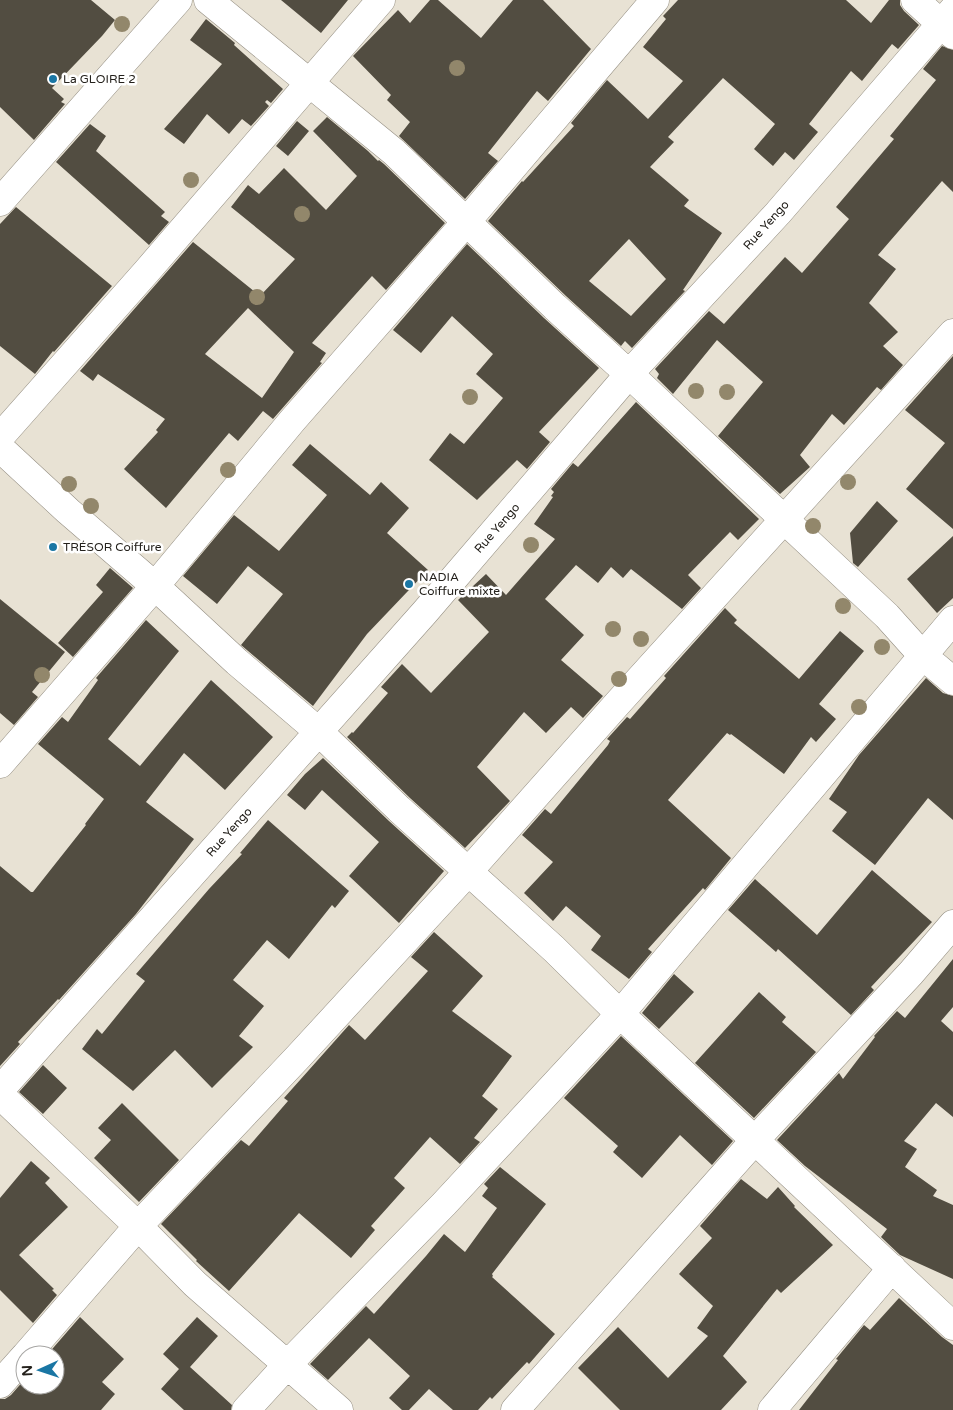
<svg xmlns="http://www.w3.org/2000/svg" width="953" height="1410" font-family="'Varela Round',sans-serif">
	<rect width="100%" height="100%" fill="#e8e2d4"/>
	<!-- building -->
	<path fill="#524d41" fill-rule="evenodd" d="M0 0H91L115 20 102 36 52 88 64 99 61 102 65 104 34 140 0 107Z
		M281 0H348L321 33Z
		M430 0H438L481 38 513 0H543L591 49 548 101 537 91 488 153 498 161 465 199 399 136 410 122 387 100 391 95 353 56 398 10 410 23Z
		M678 0H846L871 23 889 0H900V5L904 11 919 25 898 49 892 44 862 81 851 71 809 124 818 132 794 160 785 152 773 166 754 149 775 124 723 78 668 137 674 142 650 167 689 200 684 206 722 233 683 290 685 291 632 348 625 341 621 346 566 296 488 221 522 181 523 182 574 126 571 123 607 80 648 119 683 81 643 47 666 19 663 16ZM629 239 666 279 631 316 589 281Z
		M206 19 235 43 234 45 283 89 271 103 267 100 265 102 269 106 251 126 242 119 229 134 207 114 184 144 164 129 222 64 190 40Z
		M942 46 953 50V192L942 181 878 255 896 269 869 303 898 332 883 346 903 365 881 390 877 387 844 425 832 414 800 455 810 467 780 494 718 436 763 382 717 340 673 394 657 378 659 374 655 369 709 311 724 324 785 257 802 273 849 219 836 207 894 139 890 136 936 80 923 69Z
		M327 117 368 151 378 161 379 160 384 164 445 223 386 290 372 276 312 343 326 353 320 362 322 363 273 419 263 411 238 441 229 433 166 508 124 469 158 432 156 430 165 419 98 374 93 381 80 371 193 242 260 296 295 259 231 207 248 185 259 194 284 168 326 210 357 176 313 131ZM248 308 294 352 262 398 205 354Z
		M297 121 309 131 288 156 276 146Z
		M90 124 106 136 96 151 165 212 161 216 169 222 149 245 56 162Z
		M16 207 112 286 54 352 53 351 35 374 0 346V224Z
		M467 244 544 318 599 368 539 432 550 442 527 469 517 460 477 500 429 460 450 433 464 444 503 398 476 374 493 354 452 316 421 353 393 330Z
		M953 356V529L906 489 945 443 905 410Z
		M636 402 759 519 738 540 730 532 688 575 701 588 682 609 631 569 623 578 611 567 598 583 576 565 545 599 584 635 561 660 603 696 583 718 571 707 546 733 524 712 477 767 510 801 465 848 410 798 347 737 352 732 353 733 388 693 381 687 402 664 431 693 489 632 458 600 486 574 506 595 555 539 534 524 553 497 551 496 554 492 551 489 573 463 578 467Z
		M310 444 370 495 381 482 409 508 387 533 428 570 367 634 313 706 241 645 283 594 248 566 217 604 183 576 234 515 279 551 327 495 292 465Z
		M877 501 898 521 858 567 853 563 850 533Z
		M953 536V598L937 613 907 579Z
		M110 568 133 588 73 657 58 643 103 592 96 585Z
		M0 599 65 652 32 692 38 697 14 725 0 713Z
		M725 608 737 620 734 623 799 679 840 631 864 651 819 704 836 719 816 742 811 737 784 774 731 734 730 735 727 733 668 800 731 858 705 890 703 888 648 949 652 952 629 979 591 950 601 936 566 906 553 921 524 893 553 862 522 835 545 809 551 814 608 745 610 741 607 739 627 717 630 719 666 678 664 676Z
		M146 620 179 651 108 739 140 766 211 680 273 737 225 790 184 753 146 802 194 839 136 914 59 1000 58 999 18 1042 20 1044 0 1066V866L31 892H33L86 825 85 824 104 799 38 744 62 717 68 722 98 680 96 678Z
		M926 678 943 693 953 696V820L928 798 875 865 832 831 847 812 829 799 859 755Z
		M323 758 389 821 444 871 399 923 349 876 379 842 322 790 305 810 287 795 305 774Z
		M268 820 349 891 335 908 332 905 289 959 267 940 233 980 264 1006 239 1036 253 1047 212 1088 175 1050 133 1091 82 1049 97 1029 102 1034 145 981 136 974 209 889 242 854 240 853Z
		M872 870 932 922 871 987 874 990 851 1015 778 949 776 952 728 910 755 879 817 935Z
		M434 932 483 976 452 1011 512 1056 482 1096 498 1109 474 1138 480 1142 460 1164 430 1137 394 1178 405 1188 371 1226 375 1230 351 1258 299 1213 229 1291 196 1261 197 1260 161 1224 241 1140 249 1146 288 1101 284 1098 349 1025 365 1040 428 971 411 957Z
		M953 959V1007L941 1021 953 1032V1117L936 1103 904 1141 917 1149 905 1167 937 1190 933 1196 953 1205V1279L900 1255 881 1237 887 1229 805 1166 777 1140 839 1073 843 1079 875 1037 874 1036 897 1011 905 1018Z
		M674 974 694 992 659 1029 642 1013Z
		M759 992 786 1017 782 1022 816 1052 754 1118 695 1063Z
		M621 1036 733 1141 712 1165 680 1135 642 1178 613 1152 618 1146 564 1098Z
		M43 1065 67 1088 43 1114 19 1092Z
		M122 1103 179 1160 139 1202 94 1158 111 1140 98 1128Z
		M31 1161 50 1178 45 1183 68 1207 19 1255 54 1289 52 1290 57 1295 33 1323 0 1290V1198Z
		M500 1167 546 1204 492 1274 493 1276 492 1277 555 1334 529 1364 527 1362 492 1399 490 1397 478 1410H453L429 1389 409 1410H402L389 1398 410 1376 369 1338 328 1380 310 1364 366 1306 374 1314 426 1256 444 1234 465 1252 497 1208 482 1196 488 1188 484 1184Z
		M741 1179 767 1199 778 1187 795 1206 794 1207 833 1245 781 1293 777 1289 723 1356 747 1382 721 1410H620L578 1368 618 1327 668 1378 708 1336 697 1328 713 1306 679 1274 712 1238 700 1226Z
		M899 1298 942 1337 953 1345V1410H799L838 1360 836 1359 864 1325 870 1330Z
		M80 1317 124 1359 102 1382 115 1394 101 1410H0V1399H5L11 1395 25 1379V1385H55V1355H47Z
		M197 1317 218 1336 190 1367 232 1405 231 1410H184L161 1389 179 1369 163 1354Z"/>
	<g fill="none" stroke-linecap="round" stroke-linejoin="round">
		<defs>
			<path id="minor" d="M208 0 394 152 555 307 629 374 887 616 922 655 953 681
				M915 0 953 35
				M0 202 178 0
				M0 437 147 271 381 0
				M0 448 68 511 155 586 237 662 318 731 399 809 554 949 620 1014 953 1326
				M0 764 155 586 292 421 467 221 655 0
				M0 1090 425 612 629 374 778 213 953 10
				M0 1095 138 1226 195 1284 339 1410
				M26 1355 138 1226 298 1057 468 872 617 704 953 333
				M0 1384 25 1356
				M246 1410 287 1365 444 1204 620 1014 953 620
				M515 1410 755 1140 911 973 953 924
				M772 1410 892 1268"/>
		</defs>
		<!-- minor casing -->
		<use href="#minor" stroke="#958f83" stroke-width="29"/>
		<!-- minor -->
		<use href="#minor" stroke="#fff" stroke-width="28"/>
	</g>
	<!-- trees -->
	<g fill="#92876b">
		<circle cx="122" cy="24" r="8"/>
		<circle cx="457" cy="68" r="8"/>
		<circle cx="191" cy="180" r="8"/>
		<circle cx="302" cy="214" r="8"/>
		<circle cx="257" cy="297" r="8"/>
		<circle cx="696" cy="391" r="8"/>
		<circle cx="727" cy="392" r="8"/>
		<circle cx="470" cy="397" r="8"/>
		<circle cx="228" cy="470" r="8"/>
		<circle cx="848" cy="482" r="8"/>
		<circle cx="69" cy="484" r="8"/>
		<circle cx="91" cy="506" r="8"/>
		<circle cx="813" cy="526" r="8"/>
		<circle cx="531" cy="545" r="8"/>
		<circle cx="843" cy="606" r="8"/>
		<circle cx="613" cy="629" r="8"/>
		<circle cx="641" cy="639" r="8"/>
		<circle cx="882" cy="647" r="8"/>
		<circle cx="42" cy="675" r="8"/>
		<circle cx="619" cy="679" r="8"/>
		<circle cx="859" cy="707" r="8"/>
	</g>
	<!-- markers -->
	<g fill="#1a76a4" stroke="#fff" stroke-width="2">
		<circle cx="53" cy="79" r="5"/>
		<circle cx="53" cy="547" r="5"/>
		<circle cx="409" cy="584" r="5"/>
	</g>
	<g text-anchor="middle" stroke-width="5" stroke-linejoin="round" paint-order="stroke">
		<!-- poi labels -->
		<g font-size="12" fill="#24211c" stroke="#fff" text-anchor="start">
			<text x="63" y="83">La GLOIRE 2</text>
			<text x="63" y="551">TRÉSOR Coiffure</text>
			<text x="419" y="581">NADIA<tspan x="419" dy="14">Coiffure mixte</tspan></text>
		</g>
		<!-- street labels -->
		<g font-size="12" fill="#24211c" stroke="#fff">
			<text transform="translate(766 225) rotate(-48)" y="4">Rue Yengo</text>
			<text transform="translate(497 528) rotate(-49)" y="4">Rue Yengo</text>
			<text transform="translate(229 832) rotate(-48)" y="4">Rue Yengo</text>
		</g>
	</g>
	<!-- north arrow -->
	<g transform="translate(40 1370) rotate(267)"><circle r="24" fill="#ffffff" stroke="#a7a6a4"/>
	<path d="M0-4L9 19L0 12L-9 19Z" fill="#1a76a4"/>
	<text y="-8" font-size="14" font-weight="bold" text-anchor="middle" fill="#24211c">N</text>
	</g>
</svg>
